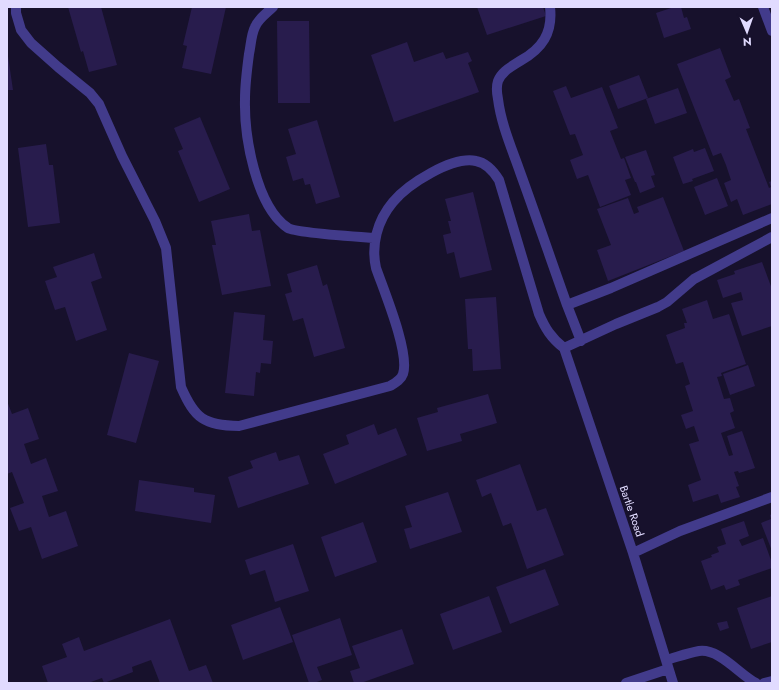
<svg xmlns="http://www.w3.org/2000/svg" width="779" height="690" font-family="Jost,sans-serif">
<style>
.building{fill:#281c4d}
.lines{fill:none;stroke-linecap:round;stroke-linejoin:round}
.street{stroke:#423b8b;stroke-width:10}
.labels{text-anchor:middle;dominant-baseline:central;stroke-width:3;stroke-linejoin:round;paint-order:stroke}
.street-label{font-size:11px;fill:#e1dbff;stroke:#17112c}
</style>
<rect width="100%" height="100%" fill="#17112c"/>
<path class="building" d="M 68,7 L 101,7 L 117,65 L 89,72 L 83,51 L 81,52 Z
M 192,7 L 226,7 L 211,74 L 182,68 L 187,46 L 183,45 Z
M 477,7 L 543,7 L 546,16 L 487,35 Z
M 674,7 L 681,7 L 684,18 L 687,17 L 691,29 L 664,38 L 656,13 Z
M 277,21 L 309,21 L 310,103 L 278,103 Z
M 407,42 L 414,62 L 443,52 L 446,59 L 468,52 L 472,61 L 468,63 L 479,92 L 394,122 L 371,55 Z
M 720,48 L 731,77 L 725,80 L 734,101 L 739,99 L 750,128 L 746,129 L 769,188 L 771,187 L 769,182 L 772,181 L 772,204 L 743,215 L 737,199 L 731,202 L 724,183 L 731,180 L 726,165 L 721,153 L 713,156 L 677,64 Z
M 8,56 L 13,90 L 7,90 L 7,57 Z
M 639,75 L 648,98 L 618,109 L 609,86 Z
M 566,86 L 571,98 L 602,87 L 618,128 L 610,131 L 621,159 L 624,158 L 631,178 L 625,180 L 631,195 L 600,207 L 588,175 L 577,179 L 570,160 L 583,155 L 575,134 L 570,135 L 553,91 Z
M 678,88 L 687,113 L 655,124 L 646,99 Z
M 200,117 L 230,189 L 199,202 L 178,151 L 183,149 L 174,128 Z
M 317,120 L 340,197 L 316,204 L 310,184 L 305,185 L 303,178 L 293,181 L 286,157 L 296,154 L 288,129 Z
M 46,144 L 49,165 L 53,165 L 60,223 L 28,227 L 18,148 Z
M 705,148 L 714,171 L 692,179 L 693,181 L 683,184 L 673,157 L 693,149 L 694,152 Z
M 646,150 L 655,175 L 651,176 L 655,187 L 640,193 L 636,182 L 635,182 L 625,157 Z
M 717,178 L 728,206 L 705,215 L 694,187 Z
M 473,192 L 492,270 L 460,278 L 454,252 L 447,254 L 443,235 L 451,233 L 448,221 L 451,221 L 445,199 Z
M 663,197 L 684,251 L 608,281 L 597,250 L 611,245 L 597,209 L 628,198 L 634,214 L 639,212 L 637,207 Z
M 249,214 L 252,231 L 260,230 L 271,286 L 222,295 L 212,245 L 216,245 L 211,221 Z
M 94,253 L 102,278 L 91,282 L 107,330 L 76,341 L 65,307 L 55,310 L 45,281 L 57,277 L 53,267 Z
M 762,262 L 772,289 L 772,326 L 742,336 L 731,303 L 743,300 L 741,292 L 723,298 L 717,280 L 735,274 L 734,271 Z
M 317,265 L 323,286 L 327,284 L 345,348 L 314,357 L 303,318 L 293,321 L 285,294 L 292,292 L 287,274 Z
M 496,297 L 501,369 L 473,371 L 472,349 L 468,349 L 465,299 Z
M 707,300 L 713,319 L 729,314 L 746,364 L 721,373 L 722,376 L 717,377 L 724,399 L 730,398 L 734,411 L 730,413 L 735,428 L 721,433 L 729,456 L 733,455 L 727,436 L 742,431 L 755,468 L 739,473 L 738,471 L 734,472 L 739,486 L 736,487 L 740,497 L 721,503 L 718,494 L 693,502 L 688,485 L 701,480 L 689,444 L 699,441 L 694,426 L 686,429 L 681,415 L 693,411 L 685,386 L 690,384 L 683,362 L 676,364 L 666,335 L 685,328 L 684,323 L 687,323 L 682,309 Z
M 234,312 L 265,315 L 263,340 L 273,341 L 271,364 L 261,363 L 260,373 L 256,372 L 254,396 L 225,393 Z
M 129,353 L 159,361 L 136,443 L 107,435 Z
M 748,365 L 755,386 L 730,395 L 723,374 Z
M 488,394 L 497,423 L 460,434 L 462,441 L 427,451 L 417,418 L 438,412 L 437,408 Z
M 7,401 L 12,414 L 28,408 L 39,439 L 24,444 L 31,464 L 46,458 L 58,491 L 42,496 L 49,517 L 66,511 L 78,546 L 42,559 L 31,527 L 19,531 L 10,508 L 24,503 L 12,472 L 7,474 Z
M 374,424 L 378,435 L 396,428 L 407,455 L 335,484 L 323,454 L 349,444 L 346,435 Z
M 276,452 L 279,461 L 299,455 L 309,484 L 238,508 L 228,477 L 253,468 L 250,461 Z
M 520,464 L 537,511 L 546,508 L 564,555 L 527,569 L 511,523 L 503,526 L 491,493 L 482,497 L 476,480 Z
M 139,480 L 194,488 L 194,492 L 215,495 L 211,523 L 135,511 Z
M 448,492 L 462,532 L 410,549 L 404,529 L 412,527 L 405,506 Z
M 772,514 L 772,551 L 761,523 L 771,519 L 770,515 Z
M 744,521 L 749,536 L 739,540 L 742,546 L 763,538 L 772,563 L 772,568 L 738,580 L 740,585 L 726,590 L 724,585 L 711,590 L 701,561 L 712,557 L 711,555 L 719,552 L 717,547 L 726,544 L 721,529 Z
M 363,522 L 377,562 L 335,577 L 321,537 Z
M 293,544 L 309,591 L 275,602 L 265,570 L 250,575 L 245,560 Z
M 545,569 L 559,605 L 510,624 L 496,587 Z
M 489,596 L 502,632 L 453,650 L 440,614 Z
M 772,596 L 772,642 L 751,649 L 737,608 Z
M 280,607 L 293,642 L 243,660 L 231,625 Z
M 340,618 L 352,655 L 317,667 L 322,680 L 314,683 L 309,683 L 292,635 Z
M 170,619 L 189,671 L 206,665 L 213,683 L 160,683 L 151,660 L 132,667 L 133,672 L 104,683 L 102,678 L 88,683 L 48,683 L 42,666 L 67,657 L 62,644 L 79,637 L 84,651 Z
M 727,621 L 729,628 L 720,631 L 717,623 Z
M 402,629 L 414,664 L 361,683 L 354,683 L 350,671 L 360,668 L 352,646 Z"/>
<g class="lines">
<path class="street" d="M 16,7 L 16,13 L 21,30 L 31,43 L 58,67 L 90,93 L 99,104 L 122,156 L 155,221 L 166,248 L 181,387 C 195,419 204,425 239,426 L 390,386 C 395,383 401,380 403,374 C 410,353 384,291 376,268 C 371,245 377,221 393,202 C 408,184 452,156 476,161 C 487,163 494,172 499,180 L 539,314 C 545,328 551,338 564,348
M 273,7 C 267,13 258,19 255,27 C 251,35 251,45 249,54 C 247,69 245,84 245,99 C 244,136 256,207 288,228 C 296,233 361,237 375,238
M 550,7 C 553,33 542,49 520,61 C 511,67 502,71 498,81 C 496,87 497,94 498,99 C 501,124 512,149 520,172 C 536,216 551,260 567,305
M 763,7 L 772,31
M 581,341 L 567,305 L 611,288 L 772,218
M 564,348 L 633,553 L 673,683
M 564,348 L 616,324 L 658,307 L 667,302 L 694,279 L 772,237
M 633,553 L 680,531 L 772,497
M 666,660 C 677,657 688,653 699,651 C 719,648 740,675 756,683
M 626,683 L 668,669
M 764,683 L 772,681"/>
</g>
<g class="labels">
<g class="street-label">
<text transform="translate(632 511) rotate(71)">Bartle Road</text>
</g>
</g>
<rect width="779" height="690" fill="none" stroke="#e1dbff" stroke-width="16"/>
<g transform="translate(747 32) rotate(178)" stroke="#17112c" stroke-width="3" paint-order="stroke">
<path d="M0-3L7 15L0 10L-7 15Z" fill="#e1dbff"/>
<text y="-6" font-size="11" font-weight="bold" text-anchor="middle" fill="#e1dbff">N</text>
</g>
</svg>
